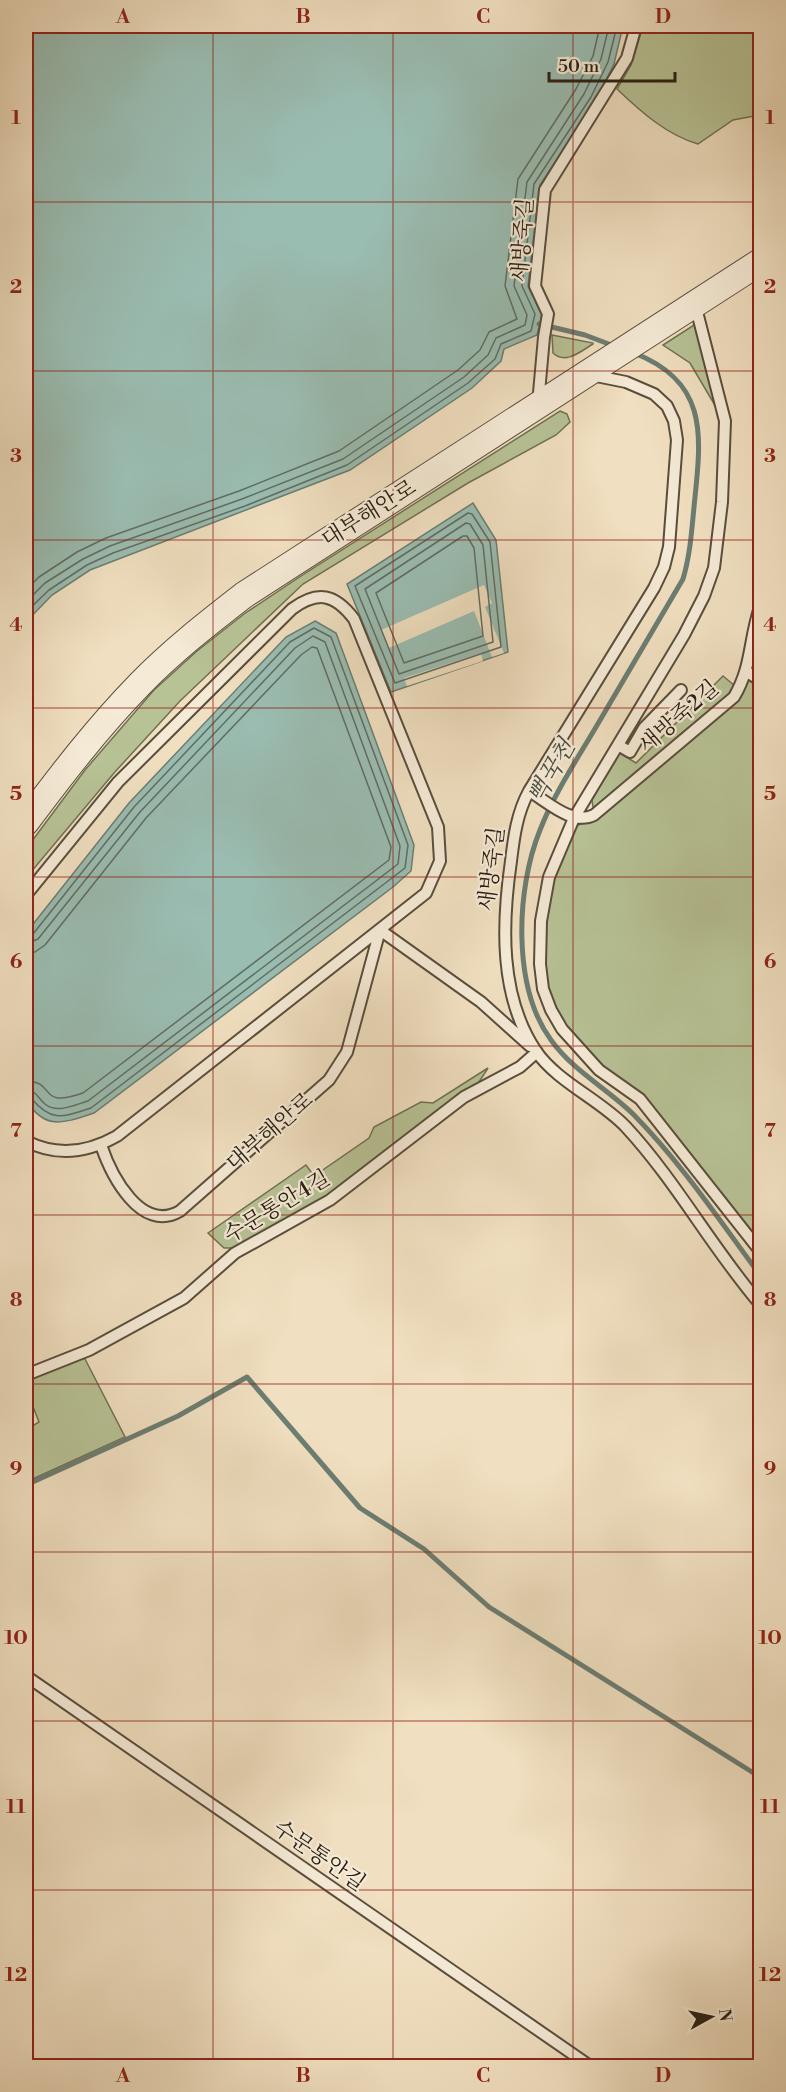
<svg xmlns="http://www.w3.org/2000/svg" width="786" height="2092" font-family="'Libre Bodoni','Noto Serif KR',serif">
<style>
.green{fill:#b7c295;stroke:#6f7053;stroke-width:1.5}
.water{fill:#9abdb2;stroke:#6c7d72;stroke-width:1.5}
.pier{fill:#f0dfc0}
.lines{fill:none;stroke-linecap:round;stroke-linejoin:round}
.shore{stroke:#606d62;stroke-width:1.5}
.stream{stroke:#6c7d72;stroke-width:5}
.service-casing{stroke:#594e3d;stroke-width:14}
.tertiary-casing{stroke:#594e3d;stroke-width:28}
.service{stroke:#f5ead6;stroke-width:10}
.tertiary{stroke:#f5ead6;stroke-width:26}
.grid{fill:none;stroke:#8f2418;stroke-width:1.5;stroke-opacity:0.55}
.labels{text-anchor:middle;dominant-baseline:central;stroke-width:4.5;stroke-linejoin:round;paint-order:stroke}
.street-label{font-size:22px;fill:#271d11;stroke:#f5ead6}
.water-label{font-size:24px;font-style:italic;fill:#4a4d41;stroke:#f5ead6}
.neatline{fill:none;stroke:#8f2418;stroke-width:2}
.grid-label{font-size:20px;text-anchor:middle;font-weight:bold;fill:#8f2418}
</style>
<rect width="100%" height="100%" fill="#f0dfc0"/>
<filter id="stains"><feTurbulence type="fractalNoise" baseFrequency=".00333" numOctaves="4"/><feColorMatrix values="0 0 0 0 .2 0 0 0 0 .09 0 0 0 0 .02 0 0 0 .5 -.17"/></filter>
<radialGradient id="worn" r=".72"><stop offset=".6" stop-color="#630" stop-opacity="0"/><stop offset="1" stop-color="#630" stop-opacity=".3"/></radialGradient>
<path class="green" d="M 643,26 L 760,26 L 760,115 L 733,120 L 698,144 C 667,135 641,112 617,89 L 631,65 Z
M 694,325 L 696,325 L 716,407 L 690,363 L 663,345 Z
M 552,335 L 593,343 L 593,344 C 581,351 566,365 553,353 Z
M 560,411 L 567,414 L 570,422 L 556,435 L 468,483 L 303,584 L 180,701 L 114,773 L 26,878 L 26,849 L 85,770 L 154,690 L 197,651 L 244,614 L 301,576 Z
M 723,676 L 735,686 L 723,702 L 596,808 L 593,807 L 592,800 L 618,752 L 636,763 Z
M 751,679 L 760,683 L 760,1246 L 641,1094 L 601,1066 L 565,1029 L 553,1009 L 542,963 L 544,922 L 553,878 L 575,826 L 587,822 Z
M 488,1068 L 479,1082 L 327,1196 L 234,1248 L 224,1248 L 208,1233 L 306,1165 L 314,1176 L 369,1138 L 374,1127 L 421,1102 L 433,1103 Z
M 84,1357 L 125,1437 L 26,1482 L 26,1430 L 39,1422 L 26,1389 L 26,1379 Z"/>
<path class="water" d="M 26,26 L 623,26 L 614,64 L 596,100 L 540,185 L 528,286 L 542,314 L 537,335 L 504,349 L 501,361 L 472,388 L 350,470 L 90,570 L 52,595 L 26,622 Z
M 473,503 L 496,540 L 508,652 L 391,692 L 347,584 Z
M 315,621 L 336,633 L 414,845 L 411,871 L 393,887 L 94,1113 C 64,1123 45,1131 26,1100 L 26,933 L 129,803 L 286,637 Z"/>
<path class="pier" d="M 484,585 L 492,603 L 485,607 L 504,653 L 492,657 L 474,611 L 389,648 L 381,630 Z
M 481,653 L 483,661 L 407,686 L 404,678 Z"/>
<g class="lines">
<path class="shore" d="M 468,513 L 472,514 L 490,542 L 501,647 L 395,683 L 355,586 Z
M 466,523 L 470,524 L 483,545 L 493,642 L 399,674 L 365,589 Z
M 463,536 L 467,536 L 474,548 L 483,636 L 404,663 L 376,593 Z
M 26,590 L 39,577 L 77,552 L 106,538 L 239,491 L 339,451 L 458,370 L 480,350 L 489,332 L 517,319 L 505,286 L 518,179 L 576,89 L 593,56 L 600,26
M 26,602 L 45,583 L 83,559 L 110,546 L 242,499 L 343,459 L 464,377 L 488,355 L 496,338 L 525,325 L 527,315 L 514,286 L 527,182 L 584,94 L 601,59 L 609,26
M 26,612 L 49,590 L 87,565 L 113,553 L 245,506 L 347,465 L 468,383 L 495,359 L 501,344 L 531,331 L 535,314 L 522,286 L 534,184 L 591,97 L 608,62 L 617,26
M 26,936 L 33,934 L 134,807 L 290,642 L 314,628 L 331,637 L 408,845 L 405,868 L 91,1108 C 63,1117 52,1123 31,1098 L 26,1097
M 26,944 L 38,939 L 140,812 L 295,648 L 313,636 L 325,642 L 400,846 L 398,864 L 88,1101 C 74,1105 57,1114 45,1104 C 37,1097 37,1091 26,1090
M 26,953 L 35,952 L 45,945 L 146,818 L 301,655 L 312,647 L 317,648 L 391,847 L 389,860 L 83,1093 C 36,1109 58,1082 26,1081"/>
<path class="stream" d="M 539,324 L 585,335 L 614,346
M 634,353 C 706,381 702,431 695,497 C 692,525 691,552 683,579 C 654,629 625,678 596,727 C 576,761 554,794 540,830 C 516,889 512,987 551,1040 C 573,1071 608,1089 634,1115 C 682,1164 720,1221 760,1275
M 26,1485 L 178,1416 L 247,1377 L 360,1508 L 424,1549 L 489,1607 L 760,1777"/>
<g class="service-casing">
<path id="service" d="M 695,304 L 725,421 L 722,502 L 714,568 L 704,596 L 684,635 L 574,818 L 549,877 L 541,921 L 540,964 L 543,989 L 551,1010 L 562,1029 L 599,1070 L 640,1099 L 760,1251
M 591,375 L 626,382 L 654,394 L 667,406 L 674,421 L 677,440 L 669,547 L 664,567 L 654,588 L 529,791 C 517,813 514,836 511,861 C 502,923 499,996 536,1051 C 556,1081 602,1101 626,1127 C 676,1181 712,1248 760,1304
M 538,404 L 544,337 L 548,314 L 535,286 L 545,190 L 627,58 L 636,26
M 747,672 L 760,680
M 618,745 L 630,752 L 644,728 L 681,690
M 529,791 C 548,802 572,826 594,815 L 734,697 C 752,667 749,639 760,607
M 26,895 L 118,782 L 292,609 C 318,590 335,594 354,619 L 438,827 L 440,861 L 426,893 L 117,1136 C 87,1153 57,1157 26,1141
M 101,1145 C 111,1175 141,1234 180,1211 L 329,1080 L 347,1052 L 380,930 L 481,1002 L 530,1046
M 26,1375 L 89,1350 L 184,1298 L 235,1253 L 330,1200 L 464,1097 L 520,1067 L 537,1052
M 26,1676 L 590,2066"/>
</g>
<g class="tertiary-casing">
<path id="tertiary" d="M 26,822 C 62,774 98,727 140,684 C 172,651 208,623 244,595 L 760,262"/>
</g>
<use href="#service" class="service"/>
<use href="#tertiary" class="tertiary"/>
</g>
<path class="grid" d="M 213,26 L 213,2066M 393,26 L 393,2066M 573,26 L 573,2066M 26,202 L 760,202M 26,371 L 760,371M 26,540 L 760,540M 26,708 L 760,708M 26,877 L 760,877M 26,1046 L 760,1046M 26,1215 L 760,1215M 26,1384 L 760,1384M 26,1552 L 760,1552M 26,1721 L 760,1721M 26,1890 L 760,1890"/>
<g class="labels">
<g class="street-label">
<text transform="translate(523 240) rotate(-86)">새방죽길</text>
<text transform="translate(369 514) rotate(-32)">대부해안로</text>
<text transform="translate(679 717) rotate(-41)">새방죽2길</text>
<text transform="translate(492 869) rotate(-83)">새방죽길</text>
<text transform="translate(270 1132) rotate(-41)">대부해안로</text>
<text transform="translate(277 1207) rotate(-31)">수문통안4길</text>
<text transform="translate(319 1856) rotate(35)">수문통안길</text>
</g>
<g class="water-label">
<text transform="translate(552 772) rotate(-60)">뻑꾹천</text>
</g>
</g>
<rect width="786" height="2092" fill="none" stroke="#f0dfc0" stroke-width="66"/>
<g transform="translate(711 2017) rotate(82)" stroke="#f5ead6" stroke-width="4.5" paint-order="stroke">
<path d="M0-4.5L10 22L0 15L-10 22Z" fill="#271d11"/>
<text y="-9" font-size="16" font-weight="bold" text-anchor="middle" fill="#271d11">N</text>
</g>
<path d="M549 72v9h126v-9" fill="none" stroke="#271d11" stroke-width="3"/>
<text x="558" y="72" font-size="18" fill="#271d11" stroke="#f5ead6" stroke-width="4.5" paint-order="stroke">50 m</text>
<rect x="33" y="33" width="720" height="2026" class="neatline"/>
<g class="grid-label">
<text x="123" y="23">A</text>
<text x="303" y="23">B</text>
<text x="483" y="23">C</text>
<text x="663" y="23">D</text>
<text x="16" y="124">1</text>
<text x="770" y="124">1</text>
<text x="16" y="293">2</text>
<text x="770" y="293">2</text>
<text x="16" y="462">3</text>
<text x="770" y="462">3</text>
<text x="16" y="631">4</text>
<text x="770" y="631">4</text>
<text x="16" y="800">5</text>
<text x="770" y="800">5</text>
<text x="16" y="968">6</text>
<text x="770" y="968">6</text>
<text x="16" y="1137">7</text>
<text x="770" y="1137">7</text>
<text x="16" y="1306">8</text>
<text x="770" y="1306">8</text>
<text x="16" y="1475">9</text>
<text x="770" y="1475">9</text>
<text x="16" y="1644">10</text>
<text x="770" y="1644">10</text>
<text x="16" y="1813">11</text>
<text x="770" y="1813">11</text>
<text x="16" y="1981">12</text>
<text x="770" y="1981">12</text>
<text x="123" y="2082">A</text>
<text x="303" y="2082">B</text>
<text x="483" y="2082">C</text>
<text x="663" y="2082">D</text>
</g>
<rect width="100%" height="100%" filter="url(#stains)"/>
<rect width="100%" height="100%" fill="url(#worn)"/>
</svg>
